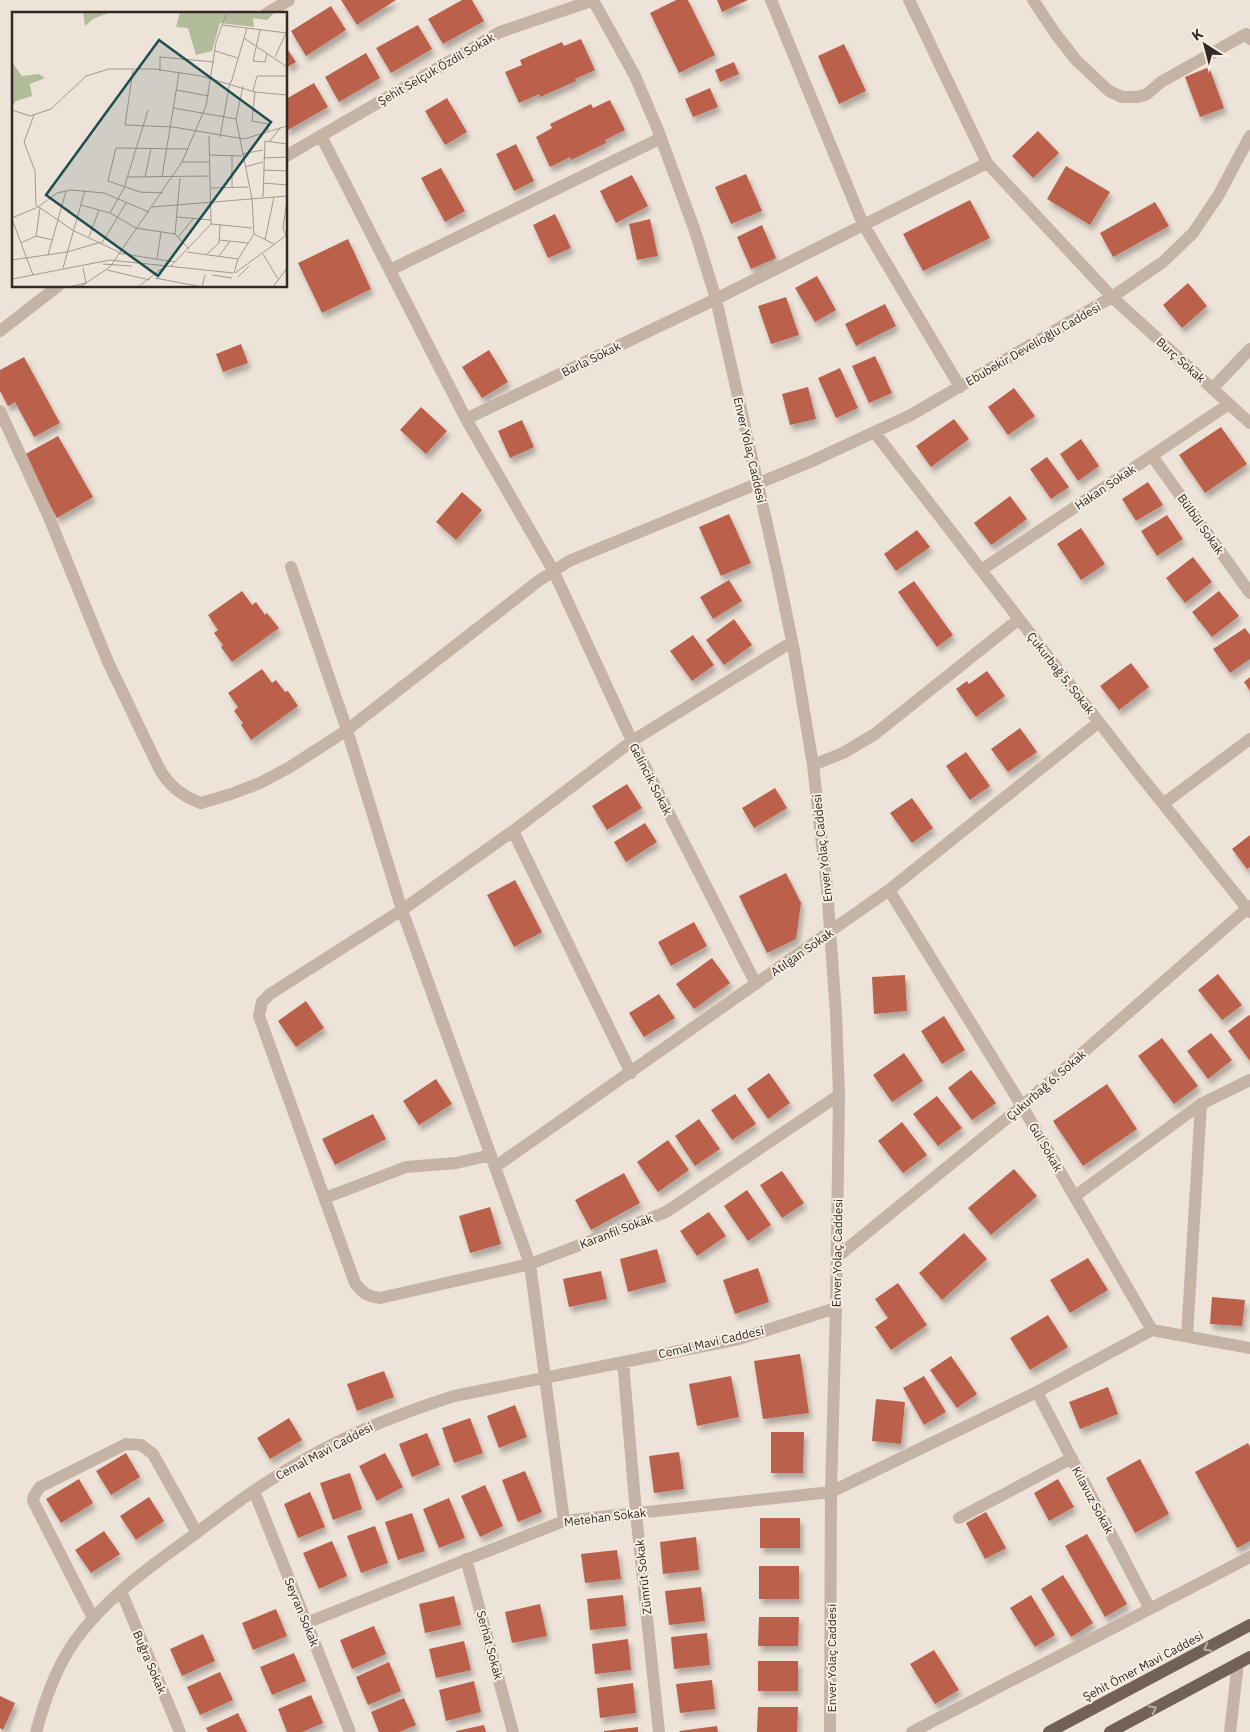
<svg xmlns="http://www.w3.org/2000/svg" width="1250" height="1732" font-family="'IBM Plex Sans',sans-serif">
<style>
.building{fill:#bb614b;filter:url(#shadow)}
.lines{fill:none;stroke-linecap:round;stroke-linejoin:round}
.minor{stroke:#c5b3a6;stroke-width:12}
.major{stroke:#736058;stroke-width:12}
.oneway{stroke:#bcaea5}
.labels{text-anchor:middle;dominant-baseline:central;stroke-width:4;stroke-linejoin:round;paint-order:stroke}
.street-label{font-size:12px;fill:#322926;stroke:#f7eee4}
.inset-road{fill:none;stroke:#a39991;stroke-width:1}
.view{fill:#204e4f;fill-opacity:0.15;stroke:#204e4f;stroke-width:2.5}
.inset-edge{fill:none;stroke:#322926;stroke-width:2.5}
</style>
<defs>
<filter id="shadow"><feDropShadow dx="3" dy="5.5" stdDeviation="2.5" flood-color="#0004"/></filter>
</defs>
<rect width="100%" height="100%" fill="#eee3d9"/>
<path class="building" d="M 341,0 L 396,0 L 357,25 Z
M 462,0 L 472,0 L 484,21 L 443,44 L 428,19 Z
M 676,0 L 688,0 L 715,55 L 679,73 L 650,13 Z
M 717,0 L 748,0 L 722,12 Z
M 331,6 L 346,30 L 306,56 L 291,31 Z
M 418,25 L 432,49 L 391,73 L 376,48 Z
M 581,39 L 595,70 L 575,79 L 576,81 L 540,97 L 539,94 L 519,103 L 505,72 L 522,65 L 520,60 L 562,42 L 564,46 Z
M 844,44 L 866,91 L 839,104 L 818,56 Z
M 286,47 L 296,62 L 286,68 Z
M 366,53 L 380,78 L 339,102 L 325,77 Z
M 734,62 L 739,74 L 720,82 L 715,70 Z
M 1209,67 L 1224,108 L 1200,117 L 1185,77 Z
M 314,83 L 328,107 L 286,131 L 286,99 Z
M 710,88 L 718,107 L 693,117 L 685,99 Z
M 447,98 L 467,132 L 445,145 L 425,111 Z
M 610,100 L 625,130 L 605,140 L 606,143 L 571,160 L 570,157 L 550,167 L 536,137 L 552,128 L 550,124 L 591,104 L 593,108 Z
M 1038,131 L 1059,153 L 1033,178 L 1012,156 Z
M 516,144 L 534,181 L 514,191 L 496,154 Z
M 1066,166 L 1110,192 L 1090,225 L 1047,199 Z
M 441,168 L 465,211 L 445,222 L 421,178 Z
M 746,174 L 762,211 L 731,224 L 715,187 Z
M 632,175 L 648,206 L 616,223 L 600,191 Z
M 970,200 L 990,238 L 923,271 L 903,234 Z
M 1155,202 L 1169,226 L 1113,257 L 1100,233 Z
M 555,214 L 571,248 L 548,258 L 533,225 Z
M 650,219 L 658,256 L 637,260 L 629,224 Z
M 762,225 L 776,258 L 751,269 L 737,237 Z
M 348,239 L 371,289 L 322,313 L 298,263 Z
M 817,276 L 836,310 L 815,322 L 795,288 Z
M 1188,283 L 1207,306 L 1182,328 L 1163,305 Z
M 786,297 L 799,335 L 771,344 L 758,306 Z
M 885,304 L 896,326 L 856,346 L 845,324 Z
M 241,344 L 248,363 L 223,372 L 216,354 Z
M 489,350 L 508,382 L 482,398 L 462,367 Z
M 875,356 L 892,393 L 869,403 L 852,366 Z
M 24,357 L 60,423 L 34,437 L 15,402 L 8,406 L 0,391 L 0,370 Z
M 840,368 L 858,408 L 836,418 L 818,378 Z
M 808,387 L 816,419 L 790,425 L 782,394 Z
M 1014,388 L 1035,416 L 1008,435 L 988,407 Z
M 421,407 L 447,431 L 426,454 L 400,430 Z
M 954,419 L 969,439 L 931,467 L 916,446 Z
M 522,420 L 534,447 L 510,458 L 498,431 Z
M 1221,427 L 1247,464 L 1205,493 L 1179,455 Z
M 58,436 L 93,497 L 57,518 L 22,456 Z
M 1081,439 L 1099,466 L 1078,481 L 1060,454 Z
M 1047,457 L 1069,487 L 1051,499 L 1030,469 Z
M 1148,482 L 1163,505 L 1136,521 L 1122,499 Z
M 462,492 L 482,510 L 456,540 L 436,522 Z
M 1010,496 L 1027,519 L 991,545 L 974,523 Z
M 729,514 L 751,563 L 721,576 L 699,527 Z
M 1167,515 L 1183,539 L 1157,556 L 1141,531 Z
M 1081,528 L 1105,564 L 1081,580 L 1057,544 Z
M 917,530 L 930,547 L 896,571 L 884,554 Z
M 1193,557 L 1212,582 L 1185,603 L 1166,578 Z
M 729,580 L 742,601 L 713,619 L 700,597 Z
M 914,581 L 953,635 L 937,647 L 898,592 Z
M 242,591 L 252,605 L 256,602 L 265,615 L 267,613 L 279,628 L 232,662 L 221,647 L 223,645 L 214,633 L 218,630 L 208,615 Z
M 1219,591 L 1239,616 L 1212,637 L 1192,612 Z
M 734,619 L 752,645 L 724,665 L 706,640 Z
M 1245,628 L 1250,635 L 1250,659 L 1230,673 L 1213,649 Z
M 693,635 L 714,665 L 692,681 L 670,651 Z
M 1131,663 L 1149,687 L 1119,710 L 1100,686 Z
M 262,669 L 272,683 L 276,680 L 285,692 L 288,691 L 298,706 L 251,740 L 241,725 L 243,723 L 234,711 L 238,707 L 228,693 Z
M 987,671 L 1005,696 L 976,717 L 956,689 L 967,681 L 969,684 Z
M 1250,677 L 1250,691 L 1244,682 Z
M 1020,728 L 1037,752 L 1008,772 L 991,749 Z
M 966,752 L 990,786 L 970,800 L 946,766 Z
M 627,784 L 642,808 L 607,830 L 592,806 Z
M 775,788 L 787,808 L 754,828 L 742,808 Z
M 912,798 L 933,828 L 912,843 L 890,813 Z
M 645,823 L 657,842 L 626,862 L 614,842 Z
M 1250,835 L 1250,867 L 1247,869 L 1232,849 Z
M 786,873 L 801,903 L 796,939 L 767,953 L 739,896 Z
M 515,880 L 542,932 L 514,947 L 487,895 Z
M 694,922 L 707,946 L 671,966 L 658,942 Z
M 712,958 L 730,983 L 694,1009 L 676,984 Z
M 1218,974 L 1242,1005 L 1222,1020 L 1198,990 Z
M 905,975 L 907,1011 L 874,1014 L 872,977 Z
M 659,994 L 675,1018 L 644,1037 L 629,1013 Z
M 306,1001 L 324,1028 L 296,1047 L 278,1021 Z
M 1249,1015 L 1250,1016 L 1250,1061 L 1228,1031 Z
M 944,1016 L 965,1050 L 942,1064 L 921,1031 Z
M 1211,1033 L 1232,1060 L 1208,1079 L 1187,1051 Z
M 1162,1038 L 1198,1086 L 1174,1104 L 1138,1056 Z
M 904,1053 L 923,1081 L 892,1102 L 873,1075 Z
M 971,1070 L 996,1103 L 972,1120 L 948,1088 Z
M 769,1073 L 790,1103 L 768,1119 L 747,1089 Z
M 436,1079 L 452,1104 L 419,1125 L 403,1101 Z
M 1107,1084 L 1137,1129 L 1083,1166 L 1053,1121 Z
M 735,1094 L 756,1124 L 732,1140 L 711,1110 Z
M 937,1096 L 962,1128 L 938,1146 L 913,1114 Z
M 373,1114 L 386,1139 L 335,1165 L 322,1139 Z
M 699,1119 L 720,1149 L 695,1166 L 675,1136 Z
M 902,1122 L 927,1155 L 903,1173 L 878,1141 Z
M 668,1140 L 689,1170 L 658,1192 L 637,1162 Z
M 1014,1169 L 1037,1196 L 991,1235 L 968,1208 Z
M 782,1171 L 804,1203 L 782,1218 L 760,1185 Z
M 624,1173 L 640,1203 L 591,1230 L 575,1200 Z
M 747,1190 L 771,1225 L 748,1241 L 724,1206 Z
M 490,1207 L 501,1244 L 470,1253 L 459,1216 Z
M 709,1212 L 726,1236 L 697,1256 L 680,1231 Z
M 964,1233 L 987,1259 L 942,1300 L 919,1273 Z
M 657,1249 L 666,1282 L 628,1292 L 620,1259 Z
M 1088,1258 L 1108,1290 L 1070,1313 L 1050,1280 Z
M 758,1268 L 769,1302 L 735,1314 L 723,1280 Z
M 601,1271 L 607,1299 L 569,1307 L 563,1279 Z
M 898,1283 L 927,1325 L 891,1350 L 875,1327 L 888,1318 L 875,1299 Z
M 1212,1297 L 1245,1300 L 1242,1326 L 1210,1324 Z
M 1048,1315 L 1068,1347 L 1030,1370 L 1010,1338 Z
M 800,1354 L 809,1413 L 763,1419 L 754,1361 Z
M 951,1356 L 977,1394 L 957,1408 L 930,1370 Z
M 384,1371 L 394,1397 L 357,1411 L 347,1384 Z
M 731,1376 L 739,1417 L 697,1426 L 689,1384 Z
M 924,1376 L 946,1412 L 924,1425 L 903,1388 Z
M 1108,1387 L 1118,1414 L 1080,1429 L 1069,1402 Z
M 876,1399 L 905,1402 L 901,1444 L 872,1441 Z
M 515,1405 L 527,1437 L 499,1448 L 487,1416 Z
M 289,1418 L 302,1440 L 270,1459 L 257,1438 Z
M 470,1418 L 483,1453 L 454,1463 L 442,1428 Z
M 771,1432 L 804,1432 L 803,1473 L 771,1473 Z
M 427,1433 L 440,1465 L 412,1477 L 399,1444 Z
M 1248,1443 L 1250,1447 L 1250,1541 L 1237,1548 L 1195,1472 Z
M 679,1452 L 684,1489 L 654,1493 L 649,1456 Z
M 126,1453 L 140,1477 L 111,1495 L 96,1471 Z
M 385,1453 L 403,1487 L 377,1501 L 359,1466 Z
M 1140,1459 L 1169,1514 L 1135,1533 L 1106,1478 Z
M 525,1471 L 542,1512 L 518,1522 L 502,1480 Z
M 350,1473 L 362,1509 L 333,1520 L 320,1483 Z
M 79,1479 L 93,1503 L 61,1523 L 46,1499 Z
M 1058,1479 L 1074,1507 L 1049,1521 L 1034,1493 Z
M 485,1485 L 503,1526 L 480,1537 L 461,1496 Z
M 310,1492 L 325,1527 L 298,1538 L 284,1504 Z
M 149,1497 L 164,1521 L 136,1540 L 120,1516 Z
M 449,1498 L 465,1538 L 439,1548 L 423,1509 Z
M 986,1512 L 1006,1548 L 985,1559 L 966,1523 Z
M 412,1513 L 425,1551 L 398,1560 L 385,1522 Z
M 760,1518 L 800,1518 L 800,1548 L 760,1548 Z
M 375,1526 L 388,1563 L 361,1573 L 347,1536 Z
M 104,1531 L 120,1554 L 91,1573 L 75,1550 Z
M 1087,1534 L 1127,1604 L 1105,1617 L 1065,1546 Z
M 696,1537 L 699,1570 L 663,1574 L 660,1542 Z
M 332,1541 L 347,1576 L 319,1589 L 303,1553 Z
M 617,1550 L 621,1579 L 585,1583 L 581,1554 Z
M 759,1566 L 799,1566 L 799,1599 L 759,1599 Z
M 1063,1575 L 1093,1623 L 1071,1637 L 1041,1589 Z
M 701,1587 L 705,1621 L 669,1625 L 665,1591 Z
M 623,1595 L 626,1626 L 590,1630 L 587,1599 Z
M 1031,1595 L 1055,1635 L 1035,1647 L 1010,1608 Z
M 454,1596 L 461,1625 L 425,1633 L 419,1604 Z
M 540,1604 L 547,1636 L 512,1643 L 505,1612 Z
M 276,1609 L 287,1636 L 253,1650 L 242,1623 Z
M 759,1617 L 799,1617 L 798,1646 L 758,1646 Z
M 374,1626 L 386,1654 L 352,1669 L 340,1640 Z
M 707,1633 L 710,1665 L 674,1669 L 671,1637 Z
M 203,1634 L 215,1661 L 182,1676 L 170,1649 Z
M 628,1639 L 631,1670 L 595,1674 L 592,1644 Z
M 464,1641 L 471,1670 L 436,1678 L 429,1649 Z
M 934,1650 L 959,1690 L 935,1704 L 910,1664 Z
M 294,1653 L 306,1681 L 272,1695 L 260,1667 Z
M 758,1661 L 798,1661 L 798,1691 L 758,1691 Z
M 389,1662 L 401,1691 L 368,1705 L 356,1677 Z
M 220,1672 L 233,1700 L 200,1715 L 187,1687 Z
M 712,1680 L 715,1709 L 680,1713 L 676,1684 Z
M 474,1681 L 481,1712 L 446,1721 L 439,1690 Z
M 633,1683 L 636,1713 L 600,1718 L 597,1688 Z
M 311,1695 L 323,1723 L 302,1732 L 287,1732 L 278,1709 Z
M 0,1696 L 15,1703 L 3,1730 L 0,1728 Z
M 404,1698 L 416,1725 L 399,1732 L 379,1732 L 371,1712 Z
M 758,1707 L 798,1707 L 797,1732 L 757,1732 Z
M 238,1713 L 247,1732 L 208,1732 L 206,1728 Z
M 484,1725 L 486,1732 L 456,1732 L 456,1731 Z
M 717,1726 L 718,1732 L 680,1732 L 679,1731 Z
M 638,1727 L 638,1732 L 604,1732 L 604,1731 Z"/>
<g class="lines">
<path class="minor" d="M 593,0 L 635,76 L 658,130 L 695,231 L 716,299 L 778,573 L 794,651 L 813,765 L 827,888 L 836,1014 L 839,1095 L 836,1308 L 831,1492 L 830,1732
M 771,0 L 863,224 L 960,387
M 909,0 L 987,163
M 1033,0 L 1055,33 L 1076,60 L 1109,91 L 1122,97 L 1138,97 L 1147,94 L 1161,82 L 1246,34 L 1250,39
M 266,14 L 289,0
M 321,136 L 466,419 L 553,570 L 632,741 L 756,984
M 286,156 L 500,32 L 594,0
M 390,270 L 661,138
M 0,331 L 58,286
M 1212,389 L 1250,349
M 0,411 L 48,515 L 108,662 L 159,768 C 169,786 182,796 201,803 L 231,794 L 260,783 L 290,767 L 347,730 L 537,582 L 569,561 L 810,462 L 911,415 L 1112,297 L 1163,262 L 1193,233 L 1218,196 L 1250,136
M 466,419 L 716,299 L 987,163 L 1112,297 L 1250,423
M 875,433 L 1136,770 L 1250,912
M 1152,456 L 1250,593
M 291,567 L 347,730 L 402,910 L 530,1264 L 564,1521
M 981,570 L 1229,404
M 792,642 L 632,741 L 513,831 L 402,910 L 270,994 L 262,1002 L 259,1016 L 355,1283 C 362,1293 369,1297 380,1298 L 530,1264 L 666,1212 L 839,1095
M 813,765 L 843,753 L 875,734 L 1019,619
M 1163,804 L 1250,739
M 513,831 L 631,1073
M 889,890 L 1022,1106 L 1152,1330
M 495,1167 L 889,890 L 1099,722
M 1075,1196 L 1201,1104 L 1250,1080
M 325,1198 L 406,1167 L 456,1163 L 491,1155
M 837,1257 L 1022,1106 L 1250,906
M 1187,1336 L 1201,1104
M 623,1362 L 636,1513 L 659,1732
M 1037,1392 L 1150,1609
M 254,1491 L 350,1732
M 959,1518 L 1072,1458
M 466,1559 L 513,1732
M 121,1591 L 180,1732
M 93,1618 L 33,1501 L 34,1496 L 40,1487 L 126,1444 L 141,1445 L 153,1454 L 197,1533
M 306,1623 L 564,1521 L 831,1492 L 1037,1392 L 1152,1330 L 1250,1348
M 36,1732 C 45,1700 55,1670 74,1642 C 106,1597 151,1566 195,1534 C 224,1512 253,1490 285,1471 C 338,1438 394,1415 454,1396 L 739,1339 L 836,1308
M 912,1732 L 1250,1557
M 1230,1732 L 1238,1663"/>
<path class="major" d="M 1049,1732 L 1250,1625
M 1110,1732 L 1250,1657"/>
</g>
<defs><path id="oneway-chevron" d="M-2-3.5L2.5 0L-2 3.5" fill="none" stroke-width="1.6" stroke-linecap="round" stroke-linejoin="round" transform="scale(1.25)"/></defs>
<g class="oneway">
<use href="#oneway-chevron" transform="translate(1207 1648) rotate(152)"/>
<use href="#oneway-chevron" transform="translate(1153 1709) rotate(-28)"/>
</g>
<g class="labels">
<g class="street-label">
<text transform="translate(436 69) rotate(-30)">Şehit Selçuk Özdil Sokak</text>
<text transform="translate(1033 344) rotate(-30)">Ebubekir Develioğlu Caddesi</text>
<text transform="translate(591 359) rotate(-26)">Barla Sokak</text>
<text transform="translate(1181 360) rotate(42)">Burç Sokak</text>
<text transform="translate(750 450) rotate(77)">Enver Yolaç Caddesi</text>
<text transform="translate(1105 487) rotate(-34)">Hakan Sokak</text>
<text transform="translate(1201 524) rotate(55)">Bülbül Sokak</text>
<text transform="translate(1061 673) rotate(52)">Çukurbağ 5. Sokak</text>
<text transform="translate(651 779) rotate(63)">Gelincik Sokak</text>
<text transform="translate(822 848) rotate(-96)">Enver Yolaç Caddesi</text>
<text transform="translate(802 952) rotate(-35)">Atılgan Sokak</text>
<text transform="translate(1046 1085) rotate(-41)">Çukurbağ 6. Sokak</text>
<text transform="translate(1046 1147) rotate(60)">Gül Sokak</text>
<text transform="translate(616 1231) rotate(-21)">Karanfil Sokak</text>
<text transform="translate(837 1253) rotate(-89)">Enver Yolaç Caddesi</text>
<text transform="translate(711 1342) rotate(-13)">Cemal Mavi Caddesi</text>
<text transform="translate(324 1451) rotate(-28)">Cemal Mavi Caddesi</text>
<text transform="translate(1093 1500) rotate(62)">Kılavuz Sokak</text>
<text transform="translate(605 1517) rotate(-7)">Metehan Sokak</text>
<text transform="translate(643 1577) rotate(-96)">Zümrüt Sokak</text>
<text transform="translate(302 1612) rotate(68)">Seyran Sokak</text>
<text transform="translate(490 1645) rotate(75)">Serhat Sokak</text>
<text transform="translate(831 1658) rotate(-90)">Enver Yolaç Caddesi</text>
<text transform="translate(150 1662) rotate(67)">Buğra Sokak</text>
<text transform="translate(1143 1666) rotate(-28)">Şehit Ömer Mavi Caddesi</text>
</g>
</g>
<g transform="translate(12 12)">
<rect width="275" height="275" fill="#eee3d9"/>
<path d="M 71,0 L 99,0 L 81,7 L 73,14 ZM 168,0 L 263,0 L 255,8 L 241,6 L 242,15 L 208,11 L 200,39 L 184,43 L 176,16 L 164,15 ZM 0,50 L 10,64 L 27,62 L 33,66 L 18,72 L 20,84 L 4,89 L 0,94 Z" fill="#b2bc9a"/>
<path class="inset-road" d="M 210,13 L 275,21M 248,18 L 241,49 L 253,50 L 255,41M 232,26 L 275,55M 203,39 L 226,46M 263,45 L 274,21M 121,58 L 113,113 L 161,115 L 232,127 L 275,114M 148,59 L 148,45 L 202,50M 219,71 L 235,16M 164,78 L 197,84M 241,79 L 245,64 L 275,64M 243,80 L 240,109 L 256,112 L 256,119M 161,96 L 224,107 L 240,187 L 242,222M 0,98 L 18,104 L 39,97 L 74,64 L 97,57 L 142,57 L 189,64 L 243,80 L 275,83M 22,103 L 12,130 L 23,159 L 24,193 L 62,219 L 107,240M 224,107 L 231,74M 208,125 L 218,70M 257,130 L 269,115M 230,142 L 251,138M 197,143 L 230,144M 251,146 L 275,145M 170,150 L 198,150M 233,155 L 251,150M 251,158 L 275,159M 115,165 L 198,164M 133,165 L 139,136M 150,165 L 167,61M 251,171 L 275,173M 220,175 L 220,144M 199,176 L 236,175M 151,181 L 128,180 L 96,169 L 104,136 L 176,137M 251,185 L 253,129 L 275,132M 69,193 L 98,201 L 124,216 L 163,222 L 177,237M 140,195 L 275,184M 98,201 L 112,176 L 136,98M 165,205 L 199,208M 0,206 L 26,195 L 45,181 L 59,178 L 92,181 L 137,200M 0,207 L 21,263M 199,212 L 240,216M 163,222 L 168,166M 242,222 L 262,232M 24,224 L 28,196M 274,224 L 271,216 L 275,188M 77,225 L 87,198M 166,225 L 182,206M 207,228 L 236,231M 253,228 L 262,185M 9,231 L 24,224 L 41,228M 90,231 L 114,191M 175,240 L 226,247M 106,241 L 163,250M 195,242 L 207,231 L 208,212M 251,242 L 266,267M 36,243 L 54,179M 207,244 L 218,229M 145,247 L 149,220M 0,248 L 55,240 L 89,230M 91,252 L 120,254M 159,254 L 199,212 L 197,124M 51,256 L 73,178M 95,258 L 138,268M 222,261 L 226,247 L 242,222M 223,261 L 275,223M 200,263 L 220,266M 226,265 L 237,254M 143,266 L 190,275 L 193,263M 0,267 L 98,248 L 221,261M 57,275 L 74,271 L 71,256M 68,275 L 98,255 L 170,150 L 194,94 L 204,30 L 215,0M 126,275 L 149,257M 261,275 L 275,256"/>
<path class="view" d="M 147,28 L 259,110 L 146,264 L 34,183 Z"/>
<rect width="275" height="275" class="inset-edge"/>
</g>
<g transform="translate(1205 45) rotate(324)" stroke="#f7eee4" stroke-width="4" paint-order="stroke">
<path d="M0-4L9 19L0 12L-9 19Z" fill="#322926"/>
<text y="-8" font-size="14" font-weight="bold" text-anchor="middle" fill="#322926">K</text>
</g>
</svg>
